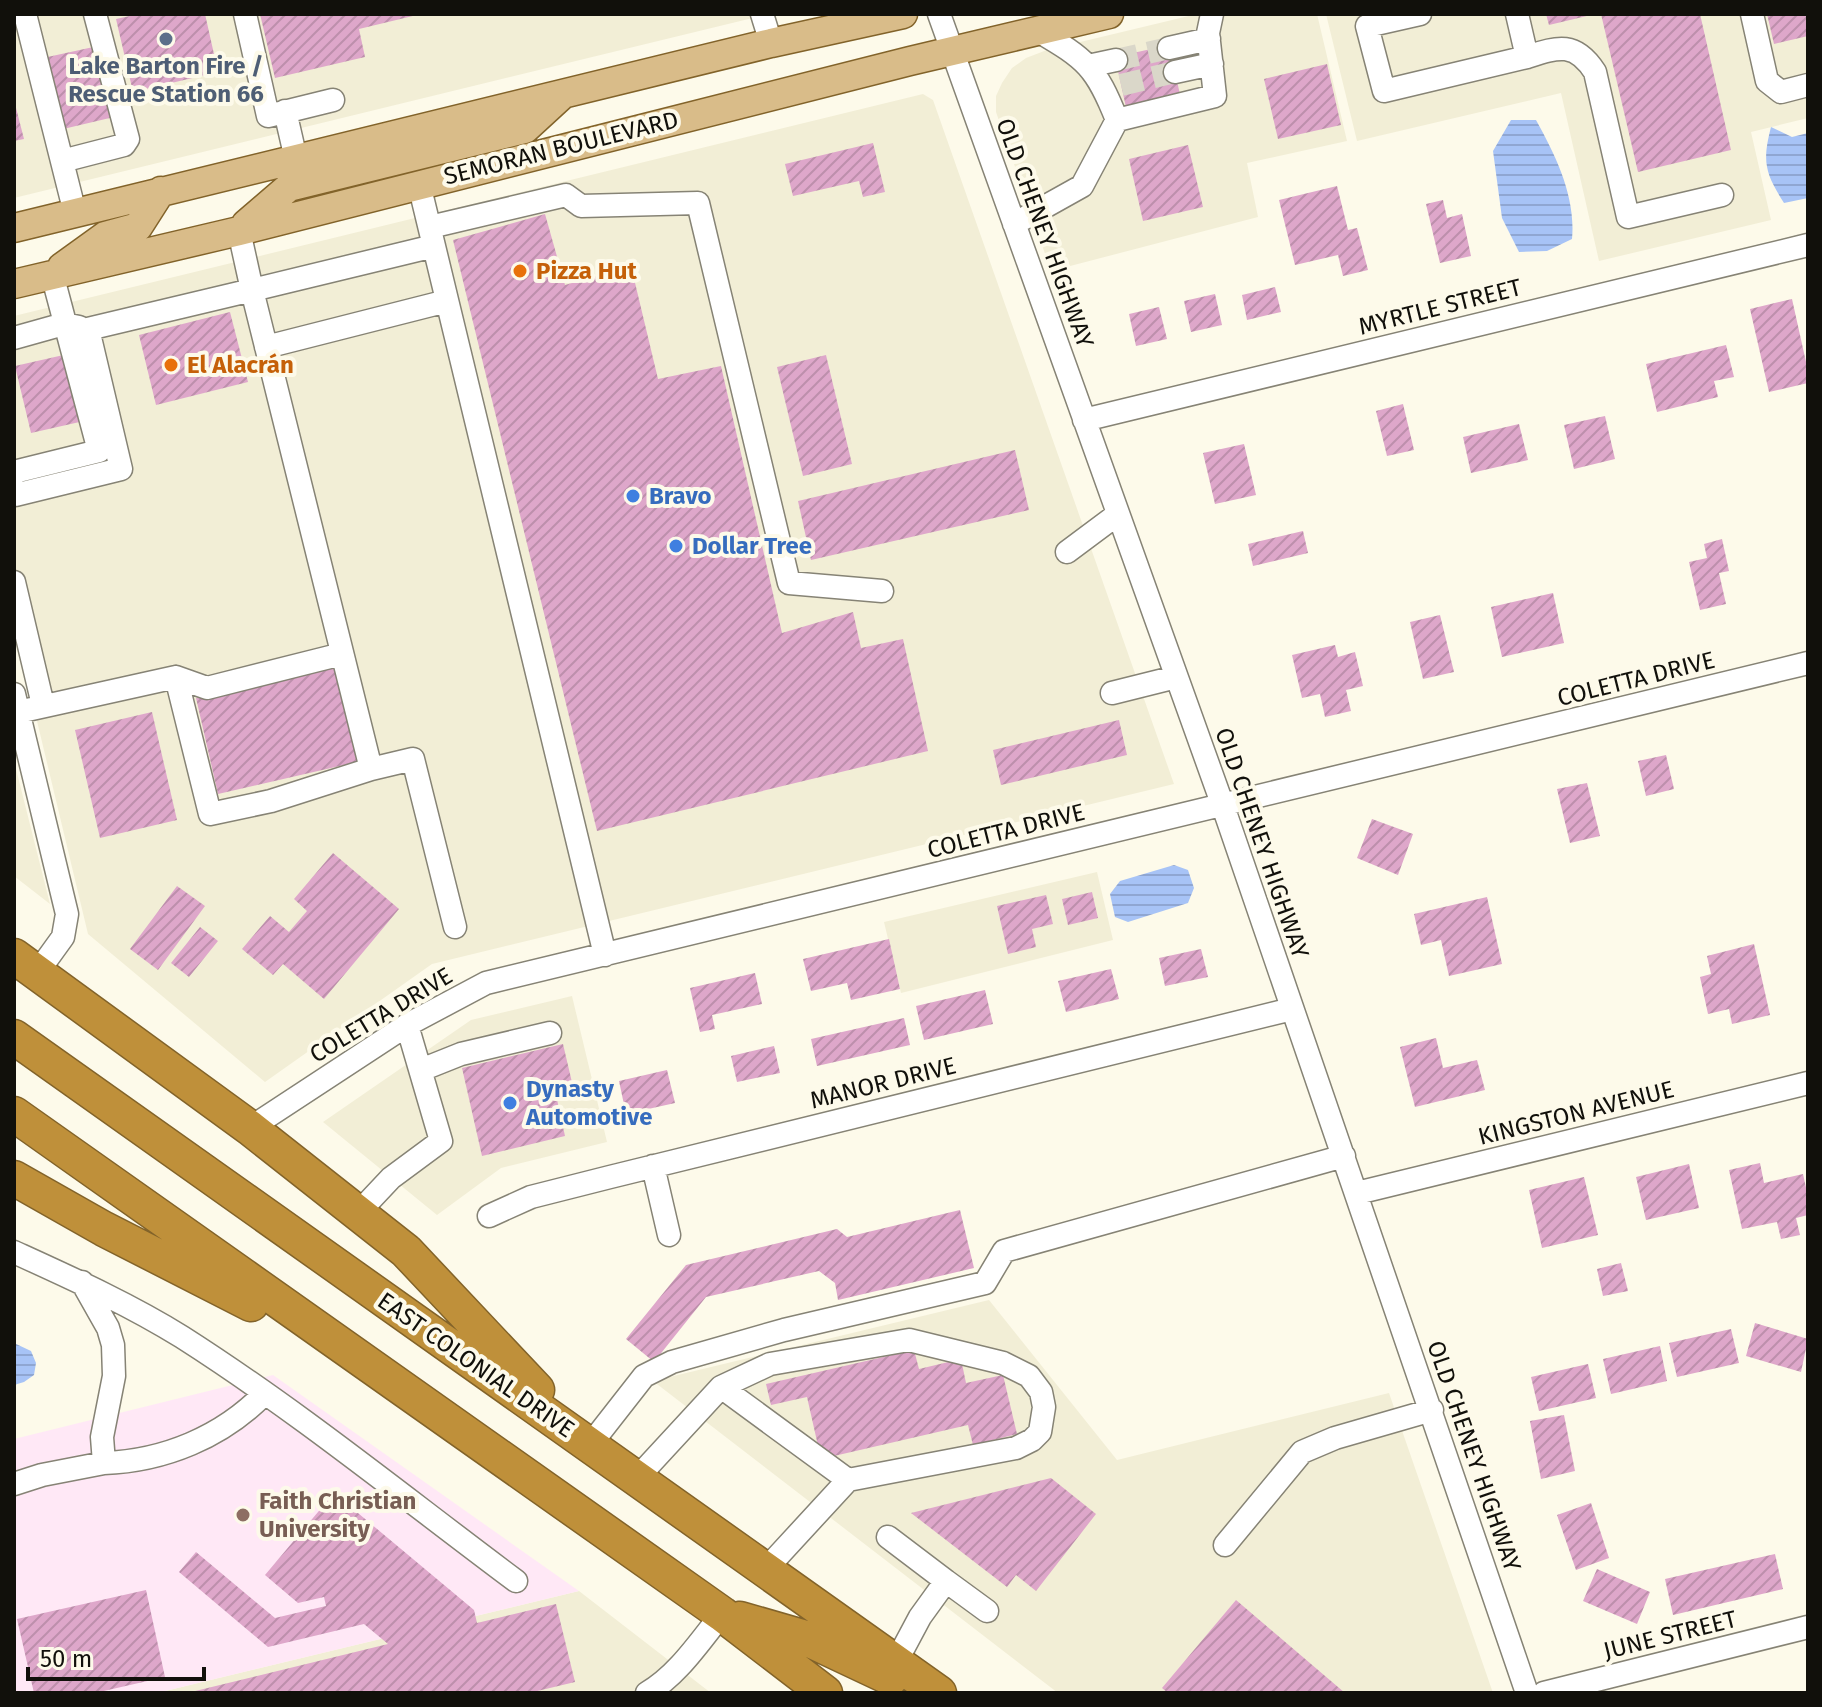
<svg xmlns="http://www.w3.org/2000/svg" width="1822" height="1707" font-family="'Fira Sans',sans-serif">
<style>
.built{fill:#f2eed6}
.education{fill:#ffe8f6}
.water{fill:url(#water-rules)}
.building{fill:url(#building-hatch)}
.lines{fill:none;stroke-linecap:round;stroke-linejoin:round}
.minor-tunnel{stroke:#dad7c9;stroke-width:22;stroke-dasharray:22 11;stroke-linecap:butt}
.minor-casing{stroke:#868375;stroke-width:25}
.major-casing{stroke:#82632a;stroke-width:31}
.highway-casing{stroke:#82632a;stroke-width:37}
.minor{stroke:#fff;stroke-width:22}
.major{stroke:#d9bc89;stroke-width:28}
.highway{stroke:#bf903a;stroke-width:34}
.service-dot{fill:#5c6f8a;stroke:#fdfaea;stroke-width:3}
.food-dot{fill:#e8710a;stroke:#fdfaea;stroke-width:3}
.shop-dot{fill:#3f7fe0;stroke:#fdfaea;stroke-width:3}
.education-dot{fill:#8d6e63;stroke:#fdfaea;stroke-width:3}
.labels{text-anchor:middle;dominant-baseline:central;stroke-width:8;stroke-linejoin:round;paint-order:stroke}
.service-label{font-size:24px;font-weight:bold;fill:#4e5e75;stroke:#fdfaea}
.street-label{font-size:24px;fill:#11100b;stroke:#fdfaea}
.food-label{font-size:24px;font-weight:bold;fill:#c56008;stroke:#fdfaea;text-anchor:start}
.shop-label{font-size:24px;font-weight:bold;fill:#366cbe;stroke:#fdfaea;text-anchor:start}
.education-label{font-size:24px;font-weight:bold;fill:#785e54;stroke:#fdfaea;text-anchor:start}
</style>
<defs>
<pattern id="water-rules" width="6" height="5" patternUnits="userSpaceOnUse" patternTransform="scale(2)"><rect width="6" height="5" fill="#a7c3f6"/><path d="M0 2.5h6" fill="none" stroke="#8fa6d2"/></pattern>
<pattern id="building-hatch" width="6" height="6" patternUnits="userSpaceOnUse" patternTransform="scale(2)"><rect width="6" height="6" fill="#dea7ca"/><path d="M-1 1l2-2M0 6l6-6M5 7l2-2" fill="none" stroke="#bd8fac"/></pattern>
</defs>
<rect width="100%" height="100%" fill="#fdfaea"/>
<path class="built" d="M 14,14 L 769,14 L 14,198 Z
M 1197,14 L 1317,14 L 1347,141 L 1247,163 L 1258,217 L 1051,271 L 996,112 L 996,96 L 1002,83 L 1012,68 L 1026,58 L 1047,50 Z
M 1326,14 L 1808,14 L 1808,118 L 1751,132 L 1771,220 L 1599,261 L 1561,93 L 1357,141 Z
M 923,94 L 933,100 L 1174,784 L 432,964 L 265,1082 L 88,934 L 14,625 L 14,316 Z
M 14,761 L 50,904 L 14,876 Z
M 1097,872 L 1113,940 L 901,993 L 884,922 Z
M 572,996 L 607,1142 L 501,1168 L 437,1215 L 323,1122 L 471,1020 Z
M 989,1300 L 1117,1460 L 1389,1393 L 1493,1693 L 1058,1693 L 653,1381 Z
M 579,1591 L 711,1693 L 157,1693 Z"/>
<path class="education" d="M 273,1375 L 579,1591 L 157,1693 L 14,1693 L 14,1439 Z"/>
<path class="water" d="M 1511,120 L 1536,120 C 1556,156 1576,197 1572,239 L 1547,251 L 1519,252 L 1502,218 L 1493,151 Z
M 1771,127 L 1792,137 L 1808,133 L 1808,198 L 1784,203 C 1765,173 1762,162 1771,127 Z
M 1174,865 L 1188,870 L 1194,888 L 1188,903 L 1128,922 L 1115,917 L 1110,894 L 1120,881 Z
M 14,1343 L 31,1351 L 36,1363 L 34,1375 L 24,1382 L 14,1385 Z"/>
<path class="building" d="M 139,14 L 205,14 L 218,72 L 133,92 L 116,19 Z
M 260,14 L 417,14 L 417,15 L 359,29 L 365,57 L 275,78 Z
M 1546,14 L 1591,14 L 1591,15 L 1549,25 Z
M 1601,14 L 1700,14 L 1731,150 L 1638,172 Z
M 1767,14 L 1808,14 L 1808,36 L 1774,44 Z
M 1169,45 L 1181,99 L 1127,112 L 1115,57 Z
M 98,46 L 114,117 L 59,130 L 43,58 Z
M 1327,64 L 1341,125 L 1278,139 L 1264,79 Z
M 14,100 L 24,139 L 14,141 Z
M 873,143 L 885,192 L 863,197 L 859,181 L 793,196 L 785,164 Z
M 1188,145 L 1203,207 L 1143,221 L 1129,159 Z
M 1337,186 L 1348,230 L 1357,228 L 1368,270 L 1343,276 L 1338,255 L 1295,265 L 1279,200 Z
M 1443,200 L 1447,218 L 1462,214 L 1471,256 L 1440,263 L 1426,204 Z
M 545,214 L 565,285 L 631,266 L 658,379 L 721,366 L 782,633 L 853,612 L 861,648 L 903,639 L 928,751 L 597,831 L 453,240 Z
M 1275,287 L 1281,312 L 1247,320 L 1242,295 Z
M 1215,294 L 1222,325 L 1191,332 L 1184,301 Z
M 1792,299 L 1808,371 L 1808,383 L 1769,392 L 1750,309 Z
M 1159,307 L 1167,339 L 1136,346 L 1129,314 Z
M 230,312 L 248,382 L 156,405 L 139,335 Z
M 1726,345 L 1734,377 L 1714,381 L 1718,397 L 1657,412 L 1646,364 Z
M 68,354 L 84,421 L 31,433 L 15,366 Z
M 826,355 L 852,464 L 803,476 L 777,367 Z
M 1403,404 L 1414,450 L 1387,456 L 1376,411 Z
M 1605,416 L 1615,459 L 1574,469 L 1564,425 Z
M 1519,424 L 1528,460 L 1471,473 L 1463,437 Z
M 1244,444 L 1256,495 L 1215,504 L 1203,453 Z
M 1015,450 L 1029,510 L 811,560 L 798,501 Z
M 1303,531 L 1308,553 L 1253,566 L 1248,544 Z
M 1722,539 L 1729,571 L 1719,573 L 1726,604 L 1700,610 L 1689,562 L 1707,558 L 1704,544 Z
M 1553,593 L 1564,643 L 1502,657 L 1491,607 Z
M 1440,615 L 1454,672 L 1423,679 L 1410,622 Z
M 1335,645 L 1338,657 L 1355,652 L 1363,686 L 1346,690 L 1351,711 L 1325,717 L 1320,694 L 1302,698 L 1292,655 Z
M 335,666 L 357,762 L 218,794 L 196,698 Z
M 152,712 L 177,820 L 100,838 L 75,730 Z
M 1119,720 L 1127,755 L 1001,785 L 993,750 Z
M 1666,755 L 1674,789 L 1646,796 L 1638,761 Z
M 1587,783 L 1600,836 L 1570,843 L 1557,789 Z
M 1372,819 L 1413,834 L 1398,875 L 1357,858 Z
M 333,853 L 399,909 L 324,999 L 283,964 L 273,975 L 242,949 L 270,916 L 289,932 L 307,911 L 294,899 Z
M 177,886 L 205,906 L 158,970 L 130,949 Z
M 1092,892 L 1098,918 L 1068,925 L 1062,899 Z
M 1046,895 L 1053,924 L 1032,929 L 1036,947 L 1008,954 L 997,906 Z
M 1487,897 L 1502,964 L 1449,976 L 1441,940 L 1421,945 L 1414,914 Z
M 200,927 L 218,941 L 189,977 L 171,963 Z
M 889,939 L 900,989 L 851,1000 L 847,983 L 811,991 L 803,959 Z
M 1754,944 L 1770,1015 L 1732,1024 L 1729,1009 L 1708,1014 L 1700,977 L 1711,974 L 1707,956 Z
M 1201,949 L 1208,977 L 1165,986 L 1159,958 Z
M 1111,969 L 1119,999 L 1066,1012 L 1058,981 Z
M 755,973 L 762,1004 L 712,1015 L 715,1029 L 700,1032 L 690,988 Z
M 985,990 L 993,1024 L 924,1040 L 916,1006 Z
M 904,1018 L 910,1045 L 817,1066 L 811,1039 Z
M 1436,1038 L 1443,1068 L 1477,1060 L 1485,1090 L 1415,1107 L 1400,1047 Z
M 563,1044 L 574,1091 L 556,1095 L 565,1136 L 482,1156 L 462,1068 Z
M 774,1046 L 780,1073 L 737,1082 L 731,1056 Z
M 667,1070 L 675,1103 L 626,1114 L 619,1081 Z
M 1760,1163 L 1764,1183 L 1803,1174 L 1808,1197 L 1808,1215 L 1796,1218 L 1800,1235 L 1781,1239 L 1777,1222 L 1742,1229 L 1729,1170 Z
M 1689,1164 L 1699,1208 L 1646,1220 L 1636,1177 Z
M 1584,1177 L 1598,1235 L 1542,1248 L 1529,1190 Z
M 960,1210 L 974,1268 L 838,1300 L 835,1283 L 819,1271 L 706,1297 L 654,1362 L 626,1339 L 686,1265 L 837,1229 L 847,1237 Z
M 1621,1263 L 1628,1291 L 1603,1296 L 1597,1269 Z
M 1755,1323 L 1808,1339 L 1801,1372 L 1746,1356 Z
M 1731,1329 L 1739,1363 L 1677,1377 L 1669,1343 Z
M 1660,1346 L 1667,1381 L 1611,1394 L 1603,1359 Z
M 914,1350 L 919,1369 L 961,1359 L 966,1383 L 1003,1375 L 1017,1434 L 973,1445 L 968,1425 L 821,1459 L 807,1397 L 771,1405 L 766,1384 Z
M 1588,1364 L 1596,1398 L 1539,1411 L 1531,1377 Z
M 1564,1415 L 1575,1471 L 1541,1479 L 1530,1421 Z
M 1051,1478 L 1096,1514 L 1036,1591 L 1016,1575 L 1007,1587 L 911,1513 Z
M 334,1493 L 474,1610 L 477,1623 L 556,1604 L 575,1682 L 529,1693 L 187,1693 L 388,1644 L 364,1624 L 268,1647 L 179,1572 L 196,1552 L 275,1618 L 326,1606 L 324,1597 L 298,1603 L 265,1575 Z
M 1591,1503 L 1609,1558 L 1576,1570 L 1557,1515 Z
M 1775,1554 L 1783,1589 L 1673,1615 L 1665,1579 Z
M 1597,1569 L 1650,1592 L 1637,1624 L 1583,1601 Z
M 146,1590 L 165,1677 L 95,1693 L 34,1693 L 17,1619 Z
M 1236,1600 L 1345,1693 L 1168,1693 L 1162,1688 Z"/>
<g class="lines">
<path class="minor-tunnel" d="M 1116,60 L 1169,48
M 1121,85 L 1175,72"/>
<g class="minor-casing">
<path id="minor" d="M 25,14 L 75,213
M 245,14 L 268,116 L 333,100
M 762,14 L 771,43
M 939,14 L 1223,806 L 1527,1693
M 1420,14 L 1367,26 L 1384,91 L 1527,57
M 1517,14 L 1527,57 C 1558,47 1575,41 1595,72 L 1628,217 L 1722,195
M 1752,14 L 1767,81 L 1781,92 L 1808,85
M 1038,31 C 1086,59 1096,67 1117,120
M 1169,48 L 1209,39
M 1088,66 L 1116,60
M 1175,72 L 1212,64
M 285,111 L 296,159
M 62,161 L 124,145 L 128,139 L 95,14
M 419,184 L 605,955
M 1014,224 L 1082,186 L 1117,120 L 1215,96 L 1208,33 L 1212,14
M 430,227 L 566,195 L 581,206 L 698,203 L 789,583 L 882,591
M 14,338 L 64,324 L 79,327
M 266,347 L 447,301
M 1084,420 L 1808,245
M 14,472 L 99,451 L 52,274
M 14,489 L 15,495 L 121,469 L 88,329 L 252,290 L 239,231
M 1067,552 L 1118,514
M 14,582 L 43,705
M 176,677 L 207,688 L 342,654
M 1112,693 L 1176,677
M 14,694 L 67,914 L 63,937 L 37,973
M 18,712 L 176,677 L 210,814 L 271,801 L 371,769 L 252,290 L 434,246
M 371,769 L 413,759 L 455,927
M 421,1070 L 461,1054 L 550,1033
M 250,1128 L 407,1025 L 486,983 L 1808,663
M 653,1166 L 669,1235
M 1357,1193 L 1808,1083
M 358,1213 L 391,1178 L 441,1141 L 407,1025
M 489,1216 L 531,1197 L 610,1177 L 1292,1009
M 14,1252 C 71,1278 129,1304 182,1337 C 298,1411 406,1499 516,1581
M 721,1387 L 848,1480
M 590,1445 L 644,1376 L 672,1362 L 784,1330 L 985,1283 L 1004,1251 L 1344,1156
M 104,1463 C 164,1461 222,1437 264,1394
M 637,1478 L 721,1387 L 770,1364 L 909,1340 L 1003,1363 L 1029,1376 L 1041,1392 L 1044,1407 L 1040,1432 L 1032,1440 L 1016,1448 L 848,1480 L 766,1569
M 14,1484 L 42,1475 L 104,1463 L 102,1437 L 114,1376 L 113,1345 L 108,1328 L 82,1282
M 888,1537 L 946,1581
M 1225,1545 L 1302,1452 L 1335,1438 L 1432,1410
M 896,1662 L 920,1617 L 946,1581 L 987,1611
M 647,1693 C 678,1675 700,1641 722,1614
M 1544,1693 L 1808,1627"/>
</g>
<g class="major-casing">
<path id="major" d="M 246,224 L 289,187 L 525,129 L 562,95
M 14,228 L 771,43 L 903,14
M 62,267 L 105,236 L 138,227 L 161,191
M 14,284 L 239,231 L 910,61 L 1109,14"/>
</g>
<g class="highway-casing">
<path id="highway" d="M 14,956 L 250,1128 L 406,1251 L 537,1390
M 14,1037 L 939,1693
M 14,1114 L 722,1614 L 825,1693
M 14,1178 L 104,1229 L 251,1304
M 740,1619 L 806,1638 L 891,1678"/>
</g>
<use href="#minor" class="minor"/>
<use href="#major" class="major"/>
<use href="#highway" class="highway"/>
</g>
<circle class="service-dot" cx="166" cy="39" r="8"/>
<g class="food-dot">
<circle cx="520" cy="271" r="8"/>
<circle cx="171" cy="365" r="8"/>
</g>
<g class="shop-dot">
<circle cx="633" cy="496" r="8"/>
<circle cx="676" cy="546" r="8"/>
<circle cx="510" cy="1103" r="8"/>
</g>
<circle class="education-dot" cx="243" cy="1515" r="8"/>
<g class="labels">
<g class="service-label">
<text x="166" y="66">Lake Barton Fire /<tspan x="166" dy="28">Rescue Station 66</tspan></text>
</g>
<g class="street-label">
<text transform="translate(561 148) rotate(-14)">SEMORAN BOULEVARD</text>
<text transform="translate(1045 233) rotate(70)">OLD CHENEY HIGHWAY</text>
<text transform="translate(1440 307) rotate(-14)">MYRTLE STREET</text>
<text transform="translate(1636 679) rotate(-14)">COLETTA DRIVE</text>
<text transform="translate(1006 831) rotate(-14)">COLETTA DRIVE</text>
<text transform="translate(1262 843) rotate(71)">OLD CHENEY HIGHWAY</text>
<text transform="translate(381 1015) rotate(-31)">COLETTA DRIVE</text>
<text transform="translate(883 1083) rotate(-14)">MANOR DRIVE</text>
<text transform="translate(1576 1113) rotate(-14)">KINGSTON AVENUE</text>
<text transform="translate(476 1365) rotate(35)">EAST COLONIAL DRIVE</text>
<text transform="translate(1474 1456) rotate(71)">OLD CHENEY HIGHWAY</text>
<text transform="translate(1670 1635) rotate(-14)">JUNE STREET</text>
</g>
<g class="food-label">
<text x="536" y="271">Pizza Hut</text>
<text x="187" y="365">El Alacrán</text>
</g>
<g class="shop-label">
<text x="649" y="496">Bravo</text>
<text x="692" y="546">Dollar Tree</text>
<text x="526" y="1089">Dynasty<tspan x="526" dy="28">Automotive</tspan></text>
</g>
<g class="education-label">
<text x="259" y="1501">Faith Christian<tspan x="259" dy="28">University</tspan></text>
</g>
</g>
<rect width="1822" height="1707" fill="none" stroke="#11100b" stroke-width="32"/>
<path d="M28 1667v12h176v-12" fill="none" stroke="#11100b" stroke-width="4"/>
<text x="40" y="1667" font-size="24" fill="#11100b" stroke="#fdfaea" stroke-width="6" paint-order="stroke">50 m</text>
</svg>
